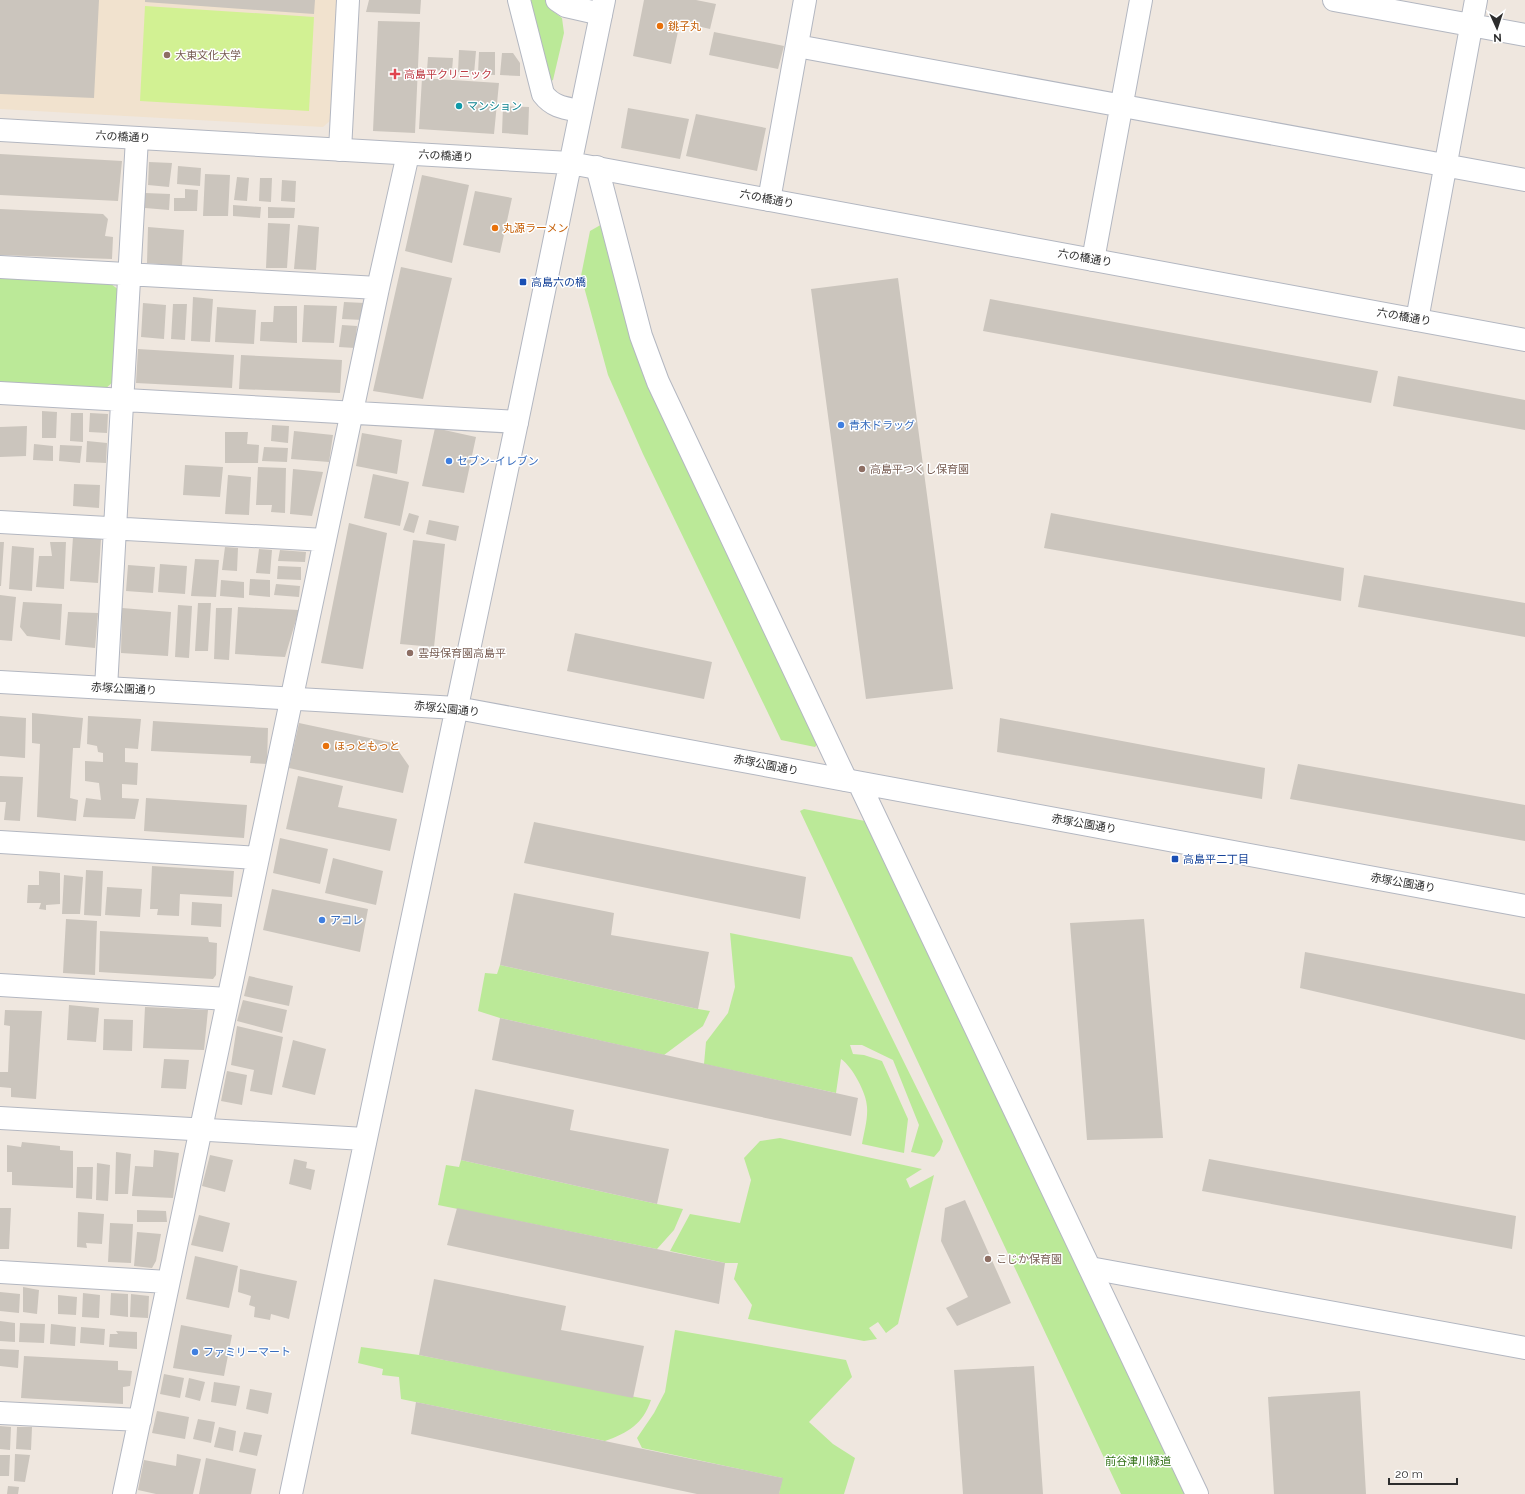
<svg xmlns="http://www.w3.org/2000/svg" width="1525" height="1494" font-family="Raleway,'Noto Sans JP',sans-serif">
<style>
.education{fill:#f1e2ce}
.green{fill:#bbe998}
.pitch{fill:#d2f193}
.building{fill:#cbc5bd}
.lines{fill:none;stroke-linecap:round;stroke-linejoin:round}
.minor-casing{stroke:#b3b7c1;stroke-width:24}
.tertiary-casing{stroke:#b3b7c1;stroke-width:24}
.minor{stroke:#fff;stroke-width:22}
.tertiary{stroke:#fff;stroke-width:22}
.food-dot{fill:#e8710a;stroke:#fff;stroke-width:1.5}
.education-dot{fill:#8d6e63;stroke:#fff;stroke-width:1.5}
.health-dot{fill:#e0444e;stroke:#fff;stroke-width:1.5}
.culture-dot{fill:#0f9aa8;stroke:#fff;stroke-width:1.5}
.transit-dot{fill:#1a4fb4;stroke:#fff;stroke-width:1.5}
.shop-dot{fill:#3f7fe0;stroke:#fff;stroke-width:1.5}
.labels{text-anchor:middle;dominant-baseline:central;stroke-width:3;stroke-linejoin:round;paint-order:stroke}
.food-label{font-size:11px;fill:#c56008;stroke:#fff;text-anchor:start}
.education-label{font-size:11px;fill:#785e54;stroke:#fff;text-anchor:start}
.health-label{font-size:11px;fill:#be3a42;stroke:#fff;text-anchor:start}
.culture-label{font-size:11px;fill:#0d838f;stroke:#fff;text-anchor:start}
.street-label{font-size:11px;fill:#2d2d2d;stroke:#fff}
.transit-label{font-size:11px;fill:#164399;stroke:#fff;text-anchor:start}
.shop-label{font-size:11px;fill:#366cbe;stroke:#fff;text-anchor:start}
.park-label{font-size:11px;fill:#317116;stroke:#fff}
</style>
<rect width="100%" height="100%" fill="#efe7df"/>
<path class="education" d="M 0,0 L 338,0 L 331,120 L 323,127 L 0,109 Z"/>
<path class="green" d="M 526,0 L 546,0 L 550,9 L 562,18 L 564,33 L 553,80 L 547,83 Z
M 604,223 L 636,339 L 819,742 L 815,747 L 781,740 L 643,454 L 608,375 L 581,276 L 590,231 Z
M 0,277 L 111,284 L 119,290 L 113,382 L 105,389 L 0,383 Z
M 804,809 L 865,821 L 1185,1494 L 1121,1494 L 800,811 Z
M 730,933 L 852,957 L 943,1141 L 940,1150 L 934,1157 L 911,1152 L 919,1125 L 893,1060 L 862,1045 L 850,1045 L 853,1054 L 864,1055 L 882,1061 L 908,1119 L 904,1153 L 862,1144 C 864,1132 868,1119 867,1107 C 867,1094 852,1066 841,1059 L 836,1093 L 704,1064 L 706,1042 L 728,1013 L 735,987 Z
M 500,965 L 698,1009 L 710,1011 L 703,1026 L 664,1055 L 500,1018 L 478,1011 L 485,973 L 497,974 Z
M 780,1138 L 922,1169 L 906,1179 L 910,1188 L 934,1175 L 898,1324 L 886,1333 L 878,1322 L 869,1328 L 877,1339 L 864,1341 L 748,1319 L 752,1305 L 734,1279 L 738,1263 L 725,1263 L 670,1251 L 690,1214 L 740,1223 L 751,1180 L 744,1158 L 760,1141 Z
M 461,1160 L 657,1204 L 683,1209 L 674,1230 L 657,1249 L 438,1205 L 446,1165 L 459,1167 Z
M 675,1330 L 846,1360 L 852,1377 L 809,1422 L 833,1444 L 855,1458 L 844,1494 L 779,1494 L 782,1478 L 642,1448 L 637,1438 L 654,1413 L 665,1392 Z
M 361,1347 L 419,1355 L 651,1400 C 643,1424 628,1433 605,1441 L 401,1399 L 399,1377 L 382,1375 L 383,1369 L 358,1363 Z"/>
<path class="pitch" d="M 145,6 L 314,17 L 309,111 L 140,101 Z"/>
<path class="building" d="M 0,0 L 99,0 L 94,98 L 0,94 Z
M 145,0 L 315,0 L 314,14 L 145,2 Z
M 369,0 L 421,0 L 420,14 L 366,12 Z
M 644,0 L 696,0 L 716,4 L 710,29 L 680,22 L 671,64 L 633,56 Z
M 378,21 L 420,22 L 415,133 L 373,131 Z
M 714,32 L 784,46 L 778,69 L 709,55 Z
M 459,50 L 476,51 L 474,74 L 458,72 Z
M 479,52 L 495,52 L 495,75 L 478,74 Z
M 502,53 L 513,53 L 520,63 L 520,76 L 500,75 Z
M 428,57 L 453,58 L 452,71 L 427,70 Z
M 422,78 L 499,83 L 494,134 L 419,129 Z
M 503,106 L 529,107 L 528,135 L 502,133 Z
M 628,108 L 689,119 L 680,159 L 621,148 Z
M 696,114 L 766,128 L 757,171 L 686,156 Z
M 0,154 L 122,161 L 118,201 L 0,195 Z
M 149,162 L 172,163 L 169,187 L 148,185 Z
M 178,166 L 201,168 L 200,186 L 177,184 Z
M 205,174 L 230,175 L 228,216 L 203,216 Z
M 422,175 L 469,185 L 452,263 L 405,251 Z
M 237,177 L 249,178 L 247,201 L 234,200 Z
M 260,178 L 272,178 L 271,202 L 259,201 Z
M 282,180 L 296,181 L 295,202 L 281,201 Z
M 185,189 L 198,190 L 197,211 L 174,211 L 174,198 L 185,198 Z
M 475,191 L 512,198 L 500,253 L 463,245 Z
M 145,193 L 170,194 L 169,210 L 145,208 Z
M 233,205 L 261,207 L 260,218 L 233,216 Z
M 268,207 L 295,208 L 294,218 L 268,218 Z
M 0,209 L 103,214 L 108,219 L 105,236 L 113,237 L 112,259 L 0,255 Z
M 268,223 L 290,224 L 287,268 L 266,268 Z
M 298,225 L 319,227 L 316,270 L 294,269 Z
M 148,227 L 184,230 L 182,266 L 147,263 Z
M 401,267 L 452,278 L 423,399 L 373,391 Z
M 898,278 L 953,689 L 866,699 L 811,289 Z
M 193,297 L 213,299 L 210,342 L 191,341 Z
M 990,299 L 1378,371 L 1371,403 L 983,331 Z
M 344,302 L 365,303 L 363,320 L 342,319 Z
M 143,303 L 166,305 L 164,339 L 141,337 Z
M 173,304 L 187,304 L 185,340 L 171,339 Z
M 304,305 L 337,306 L 334,343 L 302,342 Z
M 274,306 L 297,306 L 297,343 L 260,341 L 261,322 L 273,322 Z
M 217,307 L 256,310 L 254,344 L 215,342 Z
M 342,325 L 357,326 L 355,348 L 339,347 Z
M 138,349 L 234,355 L 232,388 L 136,383 Z
M 241,355 L 342,360 L 340,393 L 239,389 Z
M 1398,376 L 1525,400 L 1525,430 L 1393,406 Z
M 42,411 L 57,412 L 56,438 L 42,438 Z
M 71,413 L 83,413 L 83,442 L 70,441 Z
M 90,413 L 108,414 L 107,433 L 89,432 Z
M 272,425 L 289,426 L 288,443 L 271,441 Z
M 27,426 L 26,456 L 0,457 L 0,427 Z
M 435,428 L 476,437 L 464,493 L 422,486 Z
M 294,431 L 333,435 L 329,462 L 291,459 Z
M 225,432 L 248,432 L 247,444 L 259,445 L 258,463 L 225,463 Z
M 362,433 L 402,440 L 397,474 L 356,466 Z
M 87,441 L 107,443 L 106,463 L 86,462 Z
M 34,444 L 53,446 L 53,461 L 33,460 Z
M 60,445 L 82,446 L 80,463 L 59,461 Z
M 264,447 L 288,448 L 287,462 L 262,461 Z
M 185,465 L 223,467 L 220,497 L 183,495 Z
M 258,467 L 286,468 L 285,513 L 271,512 L 272,505 L 256,505 Z
M 293,469 L 323,472 L 312,516 L 290,514 Z
M 373,474 L 409,482 L 400,526 L 364,518 Z
M 228,475 L 251,477 L 249,515 L 225,514 Z
M 74,484 L 100,485 L 99,508 L 73,506 Z
M 409,513 L 419,516 L 414,533 L 403,530 Z
M 1051,513 L 1344,568 L 1341,601 L 1044,548 Z
M 429,520 L 459,526 L 456,541 L 426,534 Z
M 349,523 L 387,533 L 363,669 L 321,663 Z
M 73,537 L 101,539 L 98,583 L 70,581 Z
M 413,540 L 445,544 L 434,647 L 400,644 Z
M 0,542 L 4,542 L 1,586 L 0,586 Z
M 50,542 L 66,542 L 64,589 L 36,587 L 39,556 L 52,556 Z
M 12,546 L 34,548 L 32,591 L 9,589 Z
M 225,547 L 238,548 L 237,571 L 222,570 Z
M 259,549 L 272,550 L 270,574 L 256,573 Z
M 280,550 L 306,552 L 305,562 L 278,561 Z
M 195,559 L 219,560 L 216,597 L 191,596 Z
M 160,564 L 187,566 L 185,594 L 158,592 Z
M 128,565 L 155,567 L 153,593 L 126,591 Z
M 278,566 L 301,567 L 301,580 L 277,579 Z
M 1364,575 L 1525,603 L 1525,637 L 1358,607 Z
M 250,579 L 270,580 L 270,597 L 249,595 Z
M 221,580 L 244,582 L 244,598 L 220,596 Z
M 276,584 L 300,586 L 299,597 L 274,595 Z
M 0,595 L 16,597 L 12,641 L 0,640 Z
M 23,602 L 62,604 L 60,640 L 27,636 L 20,627 Z
M 198,603 L 211,603 L 208,651 L 195,651 Z
M 178,605 L 192,606 L 189,658 L 175,657 Z
M 238,607 L 299,610 L 285,657 L 235,654 Z
M 122,608 L 171,612 L 168,656 L 121,653 Z
M 216,608 L 232,608 L 229,660 L 214,659 Z
M 68,612 L 98,613 L 95,648 L 65,645 Z
M 575,633 L 712,662 L 704,699 L 567,671 Z
M 32,713 L 83,718 L 80,748 L 73,748 L 70,798 L 78,800 L 76,821 L 37,817 L 40,744 L 32,743 Z
M 0,716 L 26,718 L 25,758 L 0,756 Z
M 88,716 L 141,719 L 138,749 L 125,748 L 125,762 L 138,763 L 137,785 L 122,784 L 122,798 L 139,799 L 135,819 L 83,817 L 86,798 L 101,800 L 99,783 L 85,781 L 85,761 L 103,762 L 103,753 L 98,752 L 97,746 L 87,744 Z
M 1000,718 L 1265,768 L 1262,799 L 997,752 Z
M 153,721 L 268,728 L 267,764 L 250,763 L 251,756 L 151,751 Z
M 299,723 L 393,743 L 409,766 L 403,793 L 289,768 Z
M 1298,764 L 1525,805 L 1525,841 L 1290,799 Z
M 0,776 L 23,777 L 20,821 L 4,820 L 6,802 L 0,802 Z
M 298,776 L 343,786 L 338,807 L 397,819 L 390,851 L 286,829 Z
M 146,798 L 247,805 L 244,838 L 144,831 Z
M 534,822 L 806,877 L 800,919 L 524,863 Z
M 280,838 L 328,849 L 320,884 L 273,873 Z
M 333,858 L 383,871 L 376,905 L 325,893 Z
M 152,866 L 234,871 L 232,897 L 180,894 L 179,916 L 157,915 L 158,909 L 150,909 Z
M 86,870 L 103,871 L 101,916 L 84,915 Z
M 39,871 L 60,873 L 60,904 L 46,905 L 46,910 L 39,909 L 41,903 L 27,903 L 28,885 L 39,885 Z
M 64,875 L 83,877 L 80,914 L 62,914 Z
M 107,887 L 142,889 L 140,917 L 105,915 Z
M 272,889 L 368,909 L 360,952 L 263,930 Z
M 514,893 L 614,913 L 611,935 L 709,952 L 698,1009 L 500,965 Z
M 192,902 L 222,904 L 221,927 L 191,925 Z
M 66,919 L 97,921 L 95,975 L 63,973 Z
M 1144,919 L 1163,1138 L 1087,1140 L 1070,923 Z
M 100,931 L 208,937 L 209,942 L 217,943 L 216,975 L 213,979 L 99,972 Z
M 1305,952 L 1525,994 L 1525,1040 L 1300,988 Z
M 249,976 L 293,986 L 289,1006 L 244,996 Z
M 243,1000 L 287,1010 L 282,1033 L 237,1021 Z
M 69,1005 L 99,1008 L 96,1042 L 67,1040 Z
M 145,1007 L 208,1010 L 204,1050 L 143,1048 Z
M 5,1010 L 42,1011 L 36,1099 L 11,1097 L 11,1088 L 0,1087 L 0,1072 L 8,1072 L 10,1026 L 4,1025 Z
M 500,1018 L 858,1098 L 851,1136 L 492,1060 Z
M 104,1019 L 133,1020 L 132,1051 L 103,1050 Z
M 237,1026 L 283,1037 L 272,1095 L 250,1091 L 254,1070 L 231,1065 Z
M 293,1040 L 326,1049 L 315,1095 L 282,1087 Z
M 164,1059 L 189,1060 L 186,1089 L 161,1088 Z
M 227,1071 L 247,1075 L 242,1105 L 221,1101 Z
M 475,1089 L 574,1110 L 570,1130 L 669,1149 L 657,1204 L 461,1160 Z
M 22,1142 L 60,1146 L 60,1150 L 73,1151 L 73,1188 L 12,1185 L 12,1172 L 7,1172 L 7,1145 L 21,1147 Z
M 154,1150 L 179,1153 L 173,1198 L 132,1196 L 135,1166 L 153,1167 Z
M 116,1152 L 131,1154 L 128,1194 L 115,1194 Z
M 210,1155 L 233,1160 L 225,1192 L 202,1186 Z
M 294,1159 L 307,1162 L 306,1168 L 315,1170 L 311,1190 L 289,1184 Z
M 1209,1159 L 1516,1216 L 1512,1249 L 1202,1191 Z
M 97,1163 L 110,1165 L 108,1201 L 96,1200 Z
M 77,1167 L 93,1167 L 92,1199 L 76,1198 Z
M 965,1200 L 1011,1303 L 957,1326 L 946,1308 L 968,1297 L 941,1241 L 945,1208 Z
M 0,1208 L 11,1208 L 9,1249 L 0,1249 Z
M 457,1208 L 725,1263 L 719,1304 L 447,1245 Z
M 137,1210 L 166,1211 L 167,1222 L 137,1222 Z
M 78,1212 L 104,1214 L 102,1244 L 86,1243 L 87,1248 L 77,1247 Z
M 199,1215 L 230,1223 L 223,1252 L 191,1245 Z
M 110,1223 L 133,1224 L 131,1263 L 108,1262 Z
M 137,1232 L 161,1234 L 156,1261 L 152,1268 L 134,1266 Z
M 195,1256 L 238,1266 L 229,1308 L 186,1299 Z
M 240,1269 L 297,1281 L 289,1319 L 271,1314 L 270,1320 L 254,1317 L 255,1307 L 249,1305 L 251,1296 L 238,1292 Z
M 434,1279 L 566,1306 L 561,1330 L 644,1346 L 633,1398 L 419,1355 Z
M 23,1287 L 39,1290 L 37,1314 L 23,1312 Z
M 0,1292 L 20,1294 L 19,1313 L 0,1311 Z
M 83,1293 L 100,1295 L 99,1318 L 82,1317 Z
M 111,1293 L 128,1294 L 128,1317 L 110,1315 Z
M 131,1294 L 149,1296 L 148,1318 L 130,1317 Z
M 58,1295 L 77,1297 L 76,1315 L 58,1314 Z
M 0,1321 L 15,1323 L 15,1342 L 0,1341 Z
M 20,1323 L 45,1324 L 44,1343 L 19,1342 Z
M 51,1324 L 76,1327 L 75,1346 L 50,1344 Z
M 181,1325 L 232,1335 L 224,1376 L 173,1368 Z
M 81,1327 L 105,1329 L 104,1345 L 80,1343 Z
M 116,1331 L 137,1332 L 137,1349 L 109,1347 L 110,1334 L 118,1334 Z
M 0,1349 L 19,1350 L 18,1368 L 0,1366 Z
M 24,1356 L 118,1361 L 118,1370 L 132,1371 L 130,1386 L 123,1387 L 123,1404 L 21,1398 Z
M 1034,1366 L 1043,1494 L 963,1494 L 954,1370 Z
M 164,1374 L 184,1378 L 180,1398 L 160,1394 Z
M 189,1378 L 205,1382 L 200,1401 L 185,1397 Z
M 214,1382 L 240,1386 L 236,1406 L 211,1402 Z
M 250,1389 L 272,1393 L 268,1414 L 246,1409 Z
M 1360,1391 L 1366,1494 L 1274,1494 L 1268,1397 Z
M 416,1402 L 783,1478 L 779,1494 L 697,1494 L 411,1434 Z
M 157,1411 L 189,1417 L 185,1439 L 152,1433 Z
M 198,1419 L 215,1422 L 211,1443 L 193,1439 Z
M 0,1426 L 11,1427 L 10,1450 L 0,1449 Z
M 17,1427 L 32,1427 L 31,1450 L 16,1449 Z
M 219,1427 L 236,1431 L 233,1451 L 214,1447 Z
M 244,1432 L 262,1435 L 257,1456 L 239,1452 Z
M 15,1454 L 30,1455 L 25,1482 L 14,1481 Z
M 177,1454 L 201,1459 L 193,1494 L 156,1494 L 138,1490 L 144,1460 L 176,1466 Z
M 0,1455 L 10,1455 L 9,1476 L 0,1476 Z
M 206,1458 L 256,1469 L 251,1494 L 199,1494 Z
M 8,1486 L 19,1487 L 18,1494 L 7,1494 Z"/>
<g class="lines">
<g class="minor-casing">
<path id="minor" d="M 519,0 L 543,94 C 553,107 564,108 580,111
M 557,0 L 566,6 L 601,14
M 1334,0 L 1525,35
M 797,46 L 1525,180
M 340,150 L 348,0
M 597,167 L 641,336 L 658,382 L 846,780
M 769,200 L 805,0
M 1093,260 L 1141,0
M 0,267 L 378,288
M 1417,320 L 1476,0
M 0,393 L 517,422
M 0,522 L 325,540
M 106,688 L 137,138
M 0,842 L 258,858
M 0,985 L 228,999
M 1090,1268 L 1525,1348
M 0,1272 L 168,1282
M 0,1413 L 140,1420
M 124,1494 L 378,288 L 408,154"/>
</g>
<g class="tertiary-casing">
<path id="tertiary" d="M 0,130 L 570,163 L 1525,340
M 0,682 L 457,708 L 1525,906
M 859,783 L 1197,1494
M 0,1118 L 365,1139
M 291,1494 L 517,422 L 604,0"/>
</g>
<use href="#minor" class="minor"/>
<use href="#tertiary" class="tertiary"/>
</g>
<g class="food-dot">
<circle cx="660" cy="26" r="4"/>
<circle cx="495" cy="228" r="4"/>
<circle cx="326" cy="746" r="4"/>
</g>
<g class="education-dot">
<circle cx="167" cy="55" r="4"/>
<circle cx="862" cy="469" r="4"/>
<circle cx="410" cy="653" r="4"/>
<circle cx="988" cy="1259" r="4"/>
</g>
<path class="health-dot" d="M393 68h4v4h4v4h-4v4h-4v-4h-4v-4h4z"/>
<circle class="culture-dot" cx="459" cy="106" r="4"/>
<g class="transit-dot">
<rect x="519" y="278" width="8" height="8" rx="2"/>
<rect x="1171" y="855" width="8" height="8" rx="2"/>
</g>
<g class="shop-dot">
<circle cx="841" cy="425" r="4"/>
<circle cx="449" cy="461" r="4"/>
<circle cx="322" cy="920" r="4"/>
<circle cx="195" cy="1352" r="4"/>
</g>
<g class="labels">
<g class="food-label">
<text x="668" y="26">銚子丸</text>
<text x="503" y="228">丸源ラーメン</text>
<text x="334" y="746">ほっともっと</text>
</g>
<g class="education-label">
<text x="175" y="55">大東文化大学</text>
<text x="870" y="469">高島平つくし保育園</text>
<text x="418" y="653">雲母保育園高島平</text>
<text x="996" y="1259">こじか保育園</text>
</g>
<g class="health-label">
<text x="404" y="74">高島平クリニック</text>
</g>
<g class="culture-label">
<text x="467" y="106">マンション</text>
</g>
<g class="street-label">
<text transform="translate(123 137) rotate(3)">六の橋通り</text>
<text transform="translate(446 156) rotate(3)">六の橋通り</text>
<text transform="translate(767 199) rotate(11)">六の橋通り</text>
<text transform="translate(1085 258) rotate(10)">六の橋通り</text>
<text transform="translate(1404 317) rotate(10)">六の橋通り</text>
<text transform="translate(124 689) rotate(3)">赤塚公園通り</text>
<text transform="translate(447 709) rotate(6)">赤塚公園通り</text>
<text transform="translate(766 765) rotate(11)">赤塚公園通り</text>
<text transform="translate(1084 824) rotate(10)">赤塚公園通り</text>
<text transform="translate(1403 883) rotate(10)">赤塚公園通り</text>
</g>
<g class="transit-label">
<text x="531" y="282">高島六の橋</text>
<text x="1183" y="859">高島平二丁目</text>
</g>
<g class="shop-label">
<text x="849" y="425">青木ドラッグ</text>
<text x="457" y="461">セブン-イレブン</text>
<text x="330" y="920">アコレ</text>
<text x="203" y="1352">ファミリーマート</text>
</g>
<g class="park-label">
<text x="1138" y="1461">前谷津川緑道</text>
</g>
</g>
<g transform="translate(1497 28) rotate(177)" stroke="#ffffff" stroke-width="3" paint-order="stroke">
<path d="M0-3L7 15L0 10L-7 15Z" fill="#2d2d2d"/>
<text y="-6" font-size="11" font-weight="bold" text-anchor="middle" fill="#2d2d2d">N</text>
</g>
<path d="M1389 1478v6h68v-6" fill="none" stroke="#2d2d2d" stroke-width="2"/>
<text x="1395" y="1478" font-size="12" fill="#2d2d2d" stroke="#ffffff" stroke-width="3" paint-order="stroke">20 m</text>
</svg>
